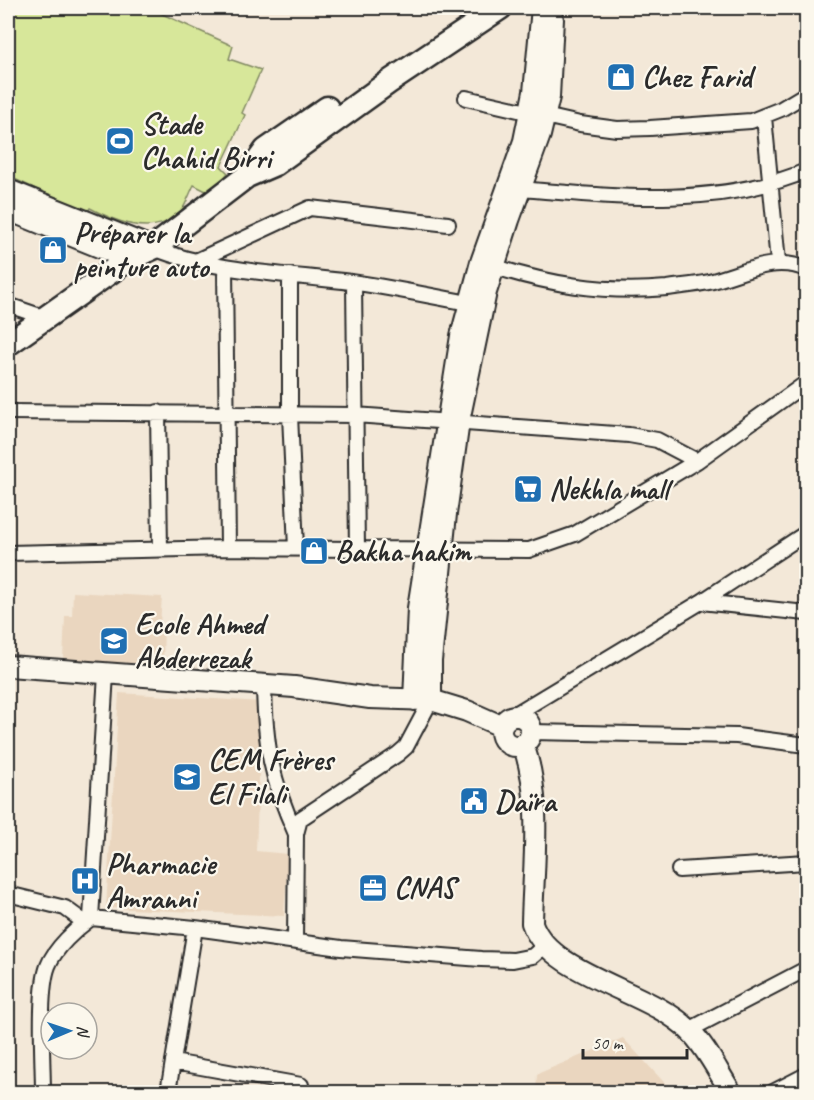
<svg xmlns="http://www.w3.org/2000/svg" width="814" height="1100" font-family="Caveat,sans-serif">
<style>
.built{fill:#ead6bf}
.green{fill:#d7e79a;stroke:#818962;stroke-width:1.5}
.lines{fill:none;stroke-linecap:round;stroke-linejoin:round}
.minor-casing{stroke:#2b2b2b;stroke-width:18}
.secondary-casing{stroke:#2b2b2b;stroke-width:24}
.primary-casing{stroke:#2b2b2b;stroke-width:27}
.minor{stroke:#fbf7ec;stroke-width:14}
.secondary{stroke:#fbf7ec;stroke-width:20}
.primary{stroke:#fbf7ec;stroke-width:22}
.labels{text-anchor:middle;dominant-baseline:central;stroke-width:4.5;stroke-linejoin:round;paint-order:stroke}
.poi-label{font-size:30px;font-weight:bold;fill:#2b2b2b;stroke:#fbf7ec;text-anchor:start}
</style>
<rect width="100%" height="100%" fill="#f3e8d8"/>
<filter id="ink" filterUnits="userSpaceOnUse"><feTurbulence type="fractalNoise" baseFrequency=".0167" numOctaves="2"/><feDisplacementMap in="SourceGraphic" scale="12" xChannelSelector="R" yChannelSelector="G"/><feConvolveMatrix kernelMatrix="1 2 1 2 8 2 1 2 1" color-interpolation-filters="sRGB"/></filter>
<g filter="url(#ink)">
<path class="built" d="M 73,592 L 162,597 L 160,624 L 164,624 L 163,665 L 63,659 L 65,616 L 72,616 Z
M 119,693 L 262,702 L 256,851 L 288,854 L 284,916 L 106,908 Z
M 623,1038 L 673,1092 L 536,1092 L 537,1074 Z"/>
<path class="green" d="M 8,8 L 149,8 L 233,46 L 229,59 L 261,70 L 242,113 L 245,115 L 221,166 L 228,173 L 210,193 L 194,185 C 189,194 184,212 175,217 C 149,236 114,221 90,208 L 87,213 L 8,176 Z"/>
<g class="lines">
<g class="minor-casing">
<path id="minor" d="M 466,98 L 580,124 L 617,129 L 650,128 L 751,121 L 781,109 L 806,94
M 764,117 L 778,262
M 521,189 C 615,197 717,208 806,171
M 153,248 C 215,272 285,274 351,282 C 394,288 436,297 478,305
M 196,261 L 310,208 L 448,224
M 486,264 C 547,284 603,294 667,288 C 681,286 695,285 709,282 C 742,274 773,255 806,269
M 225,267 L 228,548
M 290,275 L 290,415 L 296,548
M 354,283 L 357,550
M 8,305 L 46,318
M 8,412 L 355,415 L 629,435 L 657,440 L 697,461
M 158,412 L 160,549
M 8,553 L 228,548 L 529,550 L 575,534 L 697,461 L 806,383
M 701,602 L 806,613
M 264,685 C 265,745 271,779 296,834
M 512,716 L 701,602 L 806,533
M 531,732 L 737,736 L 806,745
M 679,870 L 806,862
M 8,894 L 65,908 L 84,922
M 91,918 L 106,674
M 295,941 L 296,834 L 300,819 L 398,754 L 406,747 L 431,700
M 689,1030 L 806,969
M 173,1062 L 301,1085
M 43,1092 C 43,1062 38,992 48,966 C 55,948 76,929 91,918 L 195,928 L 341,948 L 481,959 L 513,960 L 533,956 L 544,946
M 168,1092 L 195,928
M 773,1092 L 806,1075"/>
</g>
<g class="secondary-casing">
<path id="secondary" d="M 8,190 L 153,248
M 8,210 L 129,259
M 8,666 L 294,687 L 370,698 L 431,700 L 467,711 L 501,726
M 414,700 L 418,608 L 461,336 L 481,262 L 524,141 L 534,92 L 542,8
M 431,700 L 431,661 L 446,514 L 459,421 L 486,292 L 509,220 L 540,135 L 549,97 L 553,19
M501 731a15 15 0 1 1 30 0a15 15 0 1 1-30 0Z
M 523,745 C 543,797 533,867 532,923 C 550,976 650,990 690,1031 C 707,1048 718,1072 731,1092"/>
</g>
<g class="primary-casing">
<path id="primary" d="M 247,176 L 266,150 L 327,108
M 8,344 L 129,259 L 153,248 L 247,176 L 275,164 L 389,82 L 500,8"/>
</g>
<use href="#minor" class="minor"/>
<use href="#secondary" class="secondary"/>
<use href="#primary" class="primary"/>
</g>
</g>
<defs>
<g id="shop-square" transform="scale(1.5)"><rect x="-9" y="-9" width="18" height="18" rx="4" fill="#1f6fb2" stroke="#fbf7ec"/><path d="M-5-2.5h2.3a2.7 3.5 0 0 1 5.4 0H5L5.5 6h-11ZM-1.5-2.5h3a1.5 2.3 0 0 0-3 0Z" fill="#fff"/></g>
<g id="stadium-square" transform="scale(1.5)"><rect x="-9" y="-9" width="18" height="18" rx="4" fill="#1f6fb2" stroke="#fbf7ec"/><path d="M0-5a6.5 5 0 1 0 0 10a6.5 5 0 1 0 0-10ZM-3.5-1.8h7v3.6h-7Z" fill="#fff"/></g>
<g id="supermarket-square" transform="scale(1.5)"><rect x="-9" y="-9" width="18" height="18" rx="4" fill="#1f6fb2" stroke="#fbf7ec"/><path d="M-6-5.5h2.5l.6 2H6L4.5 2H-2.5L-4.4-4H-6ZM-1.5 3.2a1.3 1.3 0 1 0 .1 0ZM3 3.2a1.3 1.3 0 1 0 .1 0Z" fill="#fff"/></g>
<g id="school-square" transform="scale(1.5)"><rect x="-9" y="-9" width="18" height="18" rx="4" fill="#1f6fb2" stroke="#fbf7ec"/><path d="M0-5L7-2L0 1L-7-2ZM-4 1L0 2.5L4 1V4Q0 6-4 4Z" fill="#fff"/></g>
<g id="civic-square" transform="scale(1.5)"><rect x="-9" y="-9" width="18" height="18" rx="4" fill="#1f6fb2" stroke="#fbf7ec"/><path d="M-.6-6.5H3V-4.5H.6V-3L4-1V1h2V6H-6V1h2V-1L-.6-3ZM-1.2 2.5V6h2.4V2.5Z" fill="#fff"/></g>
<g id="hospital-square" transform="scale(1.5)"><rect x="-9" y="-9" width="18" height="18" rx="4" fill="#1f6fb2" stroke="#fbf7ec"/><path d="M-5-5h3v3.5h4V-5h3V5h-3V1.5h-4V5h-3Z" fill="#fff"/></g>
<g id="office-square" transform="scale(1.5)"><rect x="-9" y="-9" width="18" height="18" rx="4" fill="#1f6fb2" stroke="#fbf7ec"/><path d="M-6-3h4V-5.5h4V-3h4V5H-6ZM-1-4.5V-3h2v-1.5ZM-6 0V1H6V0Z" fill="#fff"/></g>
</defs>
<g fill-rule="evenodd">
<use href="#shop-square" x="621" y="77"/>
<use href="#stadium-square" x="120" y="141"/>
<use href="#shop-square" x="53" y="250"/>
<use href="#supermarket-square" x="528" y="489"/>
<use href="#shop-square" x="314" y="551"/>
<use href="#school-square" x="114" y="641"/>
<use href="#school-square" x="187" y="777"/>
<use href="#civic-square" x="474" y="801"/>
<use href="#hospital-square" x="85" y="881"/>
<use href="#office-square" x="373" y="888"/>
</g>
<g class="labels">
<g class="poi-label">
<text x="642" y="77">Chez Farid</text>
<text x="141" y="124">Stade<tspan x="141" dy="34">Chahid Birri</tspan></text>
<text x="74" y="233">Préparer la<tspan x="74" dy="34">peinture auto</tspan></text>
<text x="549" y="489">Nekhla mall</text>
<text x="335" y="551">Bakha hakim</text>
<text x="135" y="624">Ecole Ahmed<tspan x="135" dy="34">Abderrezak</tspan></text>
<text x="208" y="760">CEM Frères<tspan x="208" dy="34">El Filali</tspan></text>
<text x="495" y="801">Daïra</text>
<text x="106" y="864">Pharmacie<tspan x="106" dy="34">Amranni</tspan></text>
<text x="394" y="888">CNAS</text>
</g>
</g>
<rect width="814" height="1100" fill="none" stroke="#fbf7ec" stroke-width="30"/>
<rect x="15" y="15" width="784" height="1070" fill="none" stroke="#2b2b2b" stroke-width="2" filter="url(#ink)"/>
<g transform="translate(69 1031) rotate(88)"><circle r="28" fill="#fbf7ec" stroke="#a8a59f" stroke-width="1.5"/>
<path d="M0-4.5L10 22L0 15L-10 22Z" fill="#1f6fb2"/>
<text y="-9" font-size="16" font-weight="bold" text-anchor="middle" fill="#2b2b2b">N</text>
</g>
<path d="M583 1049v9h104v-9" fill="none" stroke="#2b2b2b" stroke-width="3"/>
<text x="592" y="1049" font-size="18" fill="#2b2b2b" stroke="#fbf7ec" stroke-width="4.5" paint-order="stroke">50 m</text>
</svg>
